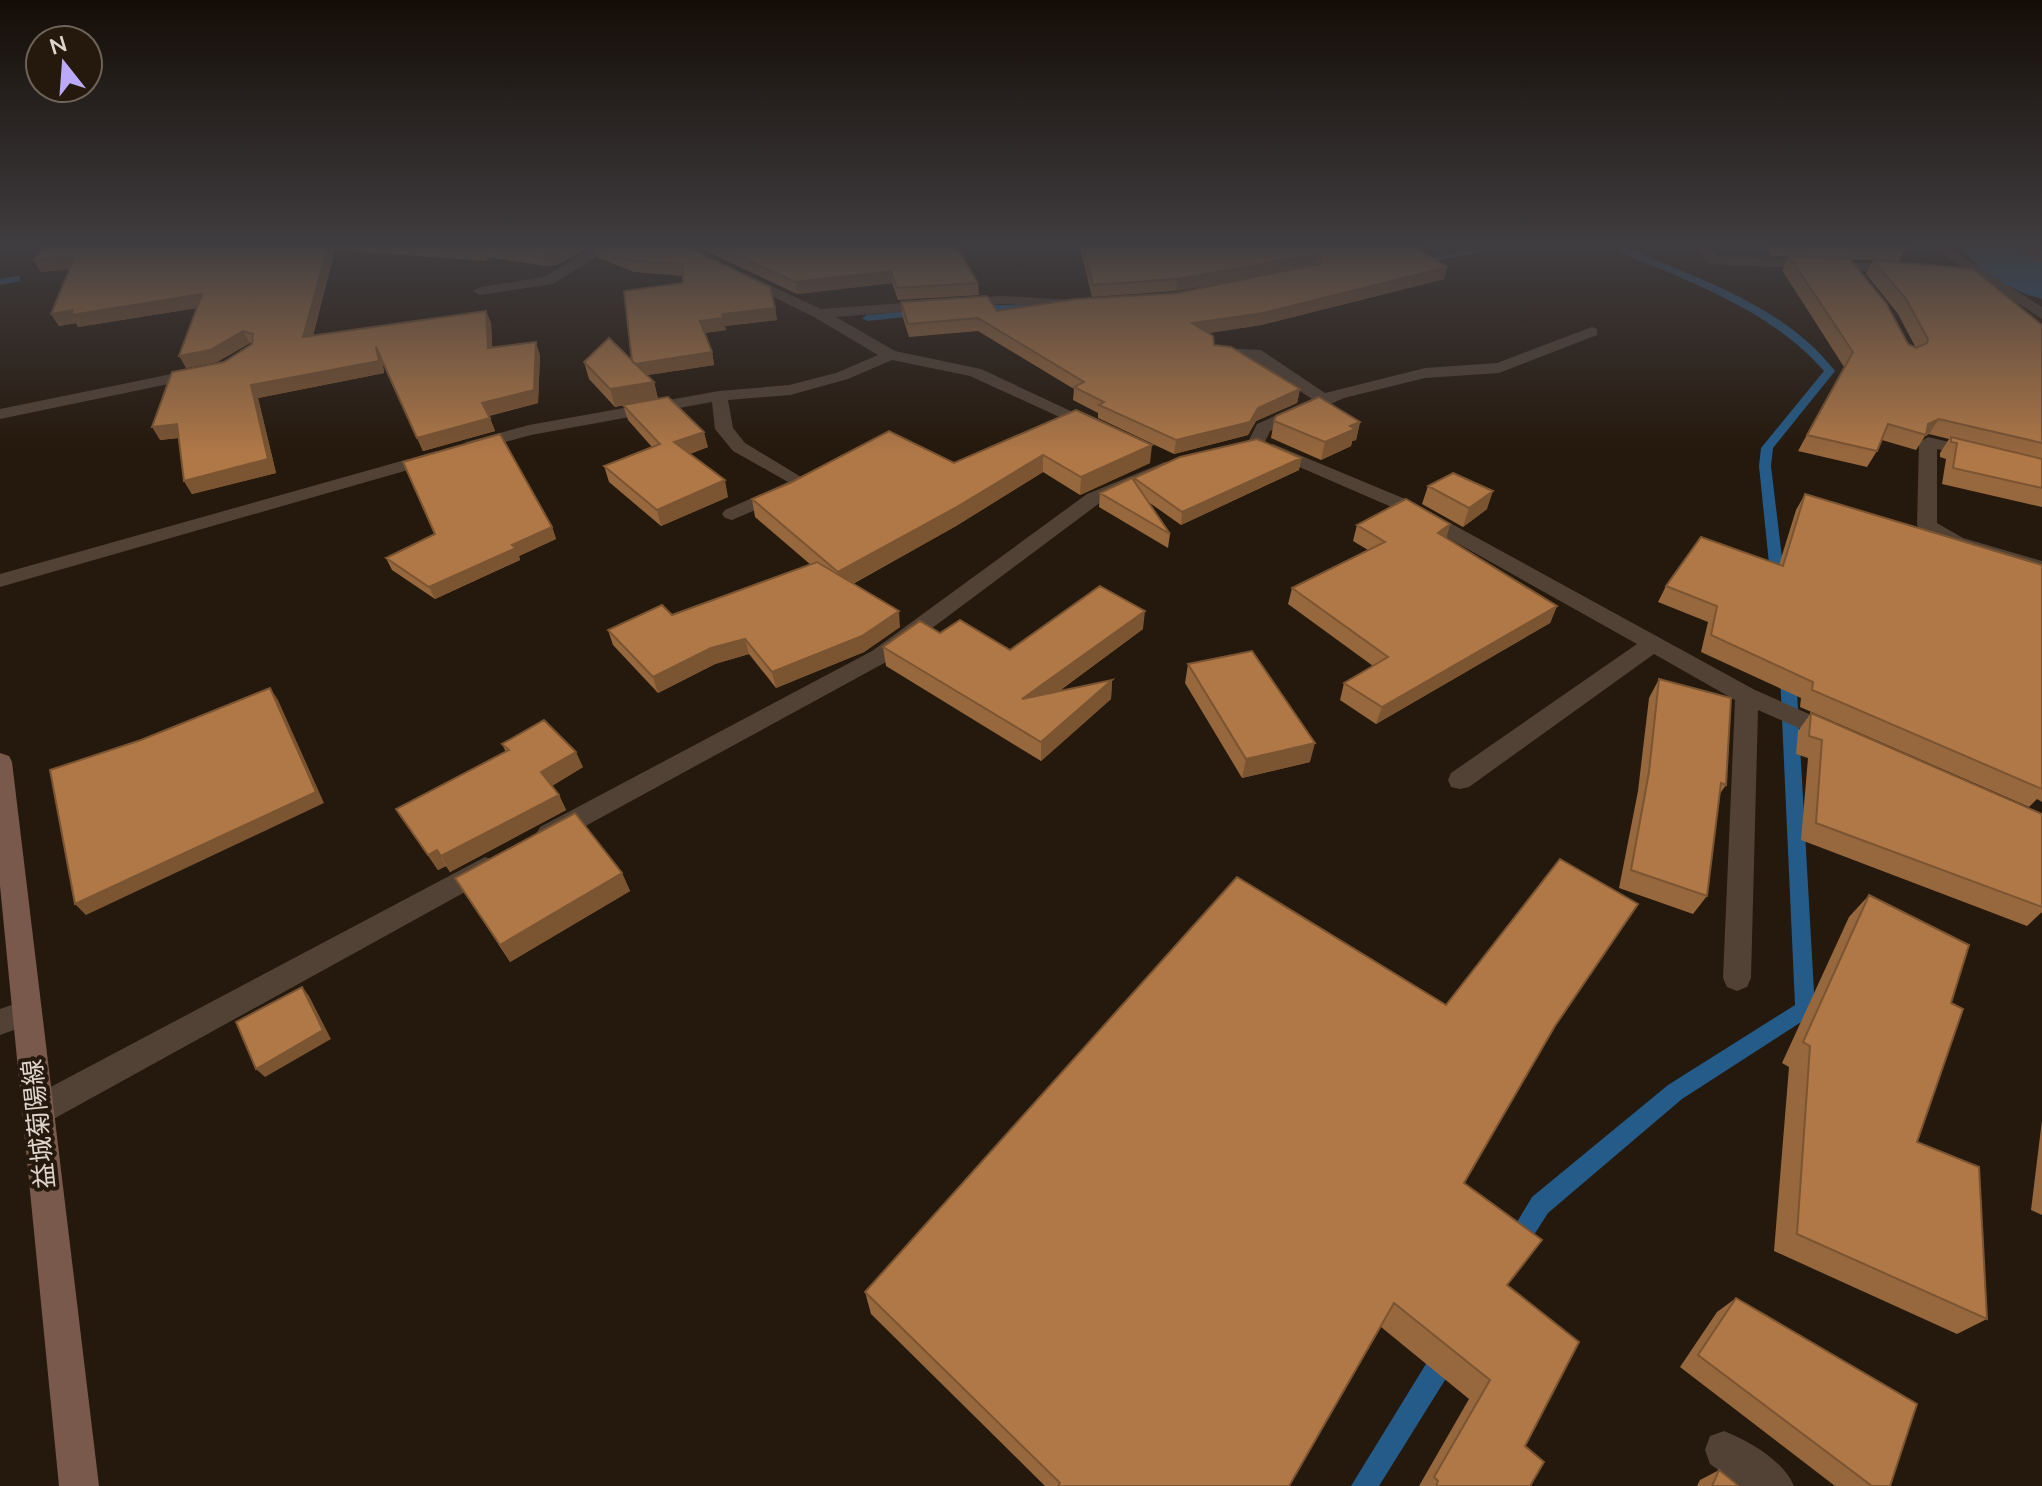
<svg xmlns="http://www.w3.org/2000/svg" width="2042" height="1486" font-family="Mulish,'Noto Sans JP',sans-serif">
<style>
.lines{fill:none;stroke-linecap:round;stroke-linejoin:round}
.stream{fill:#245b89;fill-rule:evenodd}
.river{fill:#245b89;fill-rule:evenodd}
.lane{fill:#524235;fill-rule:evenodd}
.street{fill:#524235;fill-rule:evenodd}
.secondary{fill:#79594b;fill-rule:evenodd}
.wall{fill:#97673d}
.shaded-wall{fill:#7b5432}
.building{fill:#b07847;stroke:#7b5432;stroke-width:2}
.labels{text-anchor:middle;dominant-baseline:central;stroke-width:8;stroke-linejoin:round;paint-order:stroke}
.near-street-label{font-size:26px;fill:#dfd5cd;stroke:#25180c}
</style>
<rect width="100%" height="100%" fill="#25180c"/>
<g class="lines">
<path class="stream" d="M 1492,247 L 1513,247 L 1415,264 L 1410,261 Z
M 1612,247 C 1630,246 1648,257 1665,264 C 1727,289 1793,317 1835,371 L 1773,448 L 1771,466 L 1785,583 L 1783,586 L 1773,586 L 1771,583 L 1759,466 L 1761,448 L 1824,371 C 1784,325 1730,299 1675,275 C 1655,266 1630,259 1612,247 Z
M 17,276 L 20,277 L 20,281 L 0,285 L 0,279 Z
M 1045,305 L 1049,306 L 1049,310 L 972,311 L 967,308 L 972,305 Z
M 921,310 L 926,313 L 925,315 L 867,321 L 862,318 L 867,315 Z
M 1788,669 L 1796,674 L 1815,1009 L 1812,1015 L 1682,1099 L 1548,1213 L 1523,1252 L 1515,1255 L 1507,1252 L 1504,1244 L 1532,1197 L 1668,1085 L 1795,1005 L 1780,674 Z
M 1446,1343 L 1455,1346 L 1458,1355 L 1455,1364 L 1379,1486 L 1351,1486 L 1437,1346 Z"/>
<path class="river" d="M 1961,247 L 2024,247 L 2042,258 L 2042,299 C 2014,292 1978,271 1961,247 Z"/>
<path class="lane" d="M 26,1000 L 36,1004 L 41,1013 L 36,1022 L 0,1035 L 0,1009 Z
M 1724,1431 C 1749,1441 1784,1461 1794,1486 L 1741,1486 L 1710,1464 L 1705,1450 L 1710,1436 Z"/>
<path class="street" d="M 595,247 L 611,247 L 553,284 L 480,295 L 473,291 L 480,287 L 544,277 Z
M 1695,247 L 1709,247 L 1717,256 L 1901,265 L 1908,269 L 1901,273 L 1713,264 L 1708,263 Z
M 1931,247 L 1947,247 L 2042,307 L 2042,319 Z
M 2016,247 L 2032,247 L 2042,252 L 2042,262 Z
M 744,273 L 821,309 L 1001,296 L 1089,301 L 1091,304 L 1084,308 L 1001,304 L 836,317 L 895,351 L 981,369 L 1107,428 L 1098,433 L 1092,432 L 970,376 L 892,360 L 848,379 L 790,395 L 728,400 L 733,428 L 745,443 L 811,483 L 809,487 L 732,520 L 725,518 L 722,514 L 725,510 L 788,482 L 733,451 L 715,429 L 712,402 L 531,435 L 472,451 L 463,446 L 466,442 L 529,425 L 719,391 L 789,385 L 836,373 L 878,355 L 814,317 L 739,280 L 737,277 Z
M 1592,327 L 1597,329 L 1597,335 L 1499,373 L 1425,378 L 1344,398 L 1270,431 L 1263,446 L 1257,447 L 1248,442 L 1257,424 L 1312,399 L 1251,358 L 1220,358 L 1212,353 L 1220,348 L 1261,350 L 1325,393 L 1425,368 L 1497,363 Z
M 201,368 L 209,373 L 207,376 L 0,419 L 0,409 Z
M 1928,437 L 1979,449 L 1982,453 L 1973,458 L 1937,449 L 1937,523 L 1963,538 L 2042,561 L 2042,573 L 1949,546 L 1920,529 L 1917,525 L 1919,442 Z
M 1273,444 L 1410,501 L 1755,690 L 1843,729 L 1847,735 L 1843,741 L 1835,744 L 1758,710 L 1751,978 L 1747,987 L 1737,991 L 1727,987 L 1723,978 L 1735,700 L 1654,654 L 1469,787 L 1460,789 L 1451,787 L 1448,780 L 1451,773 L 1637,644 L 1396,509 L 1267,453 L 1264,449 Z
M 437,451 L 443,452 L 446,456 L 443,460 L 0,587 L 0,574 Z
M 1165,462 L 1174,467 L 1171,471 L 1101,502 L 888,661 L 558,841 L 549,844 L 540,841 L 536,834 L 540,827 L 872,651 L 1087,494 Z
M 485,857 L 494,860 L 498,868 L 494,876 L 48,1122 L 37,1126 L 26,1122 L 21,1111 L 26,1100 Z"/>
<path class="secondary" d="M 0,753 L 9,756 L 12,762 L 99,1486 L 59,1486 L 0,886 Z"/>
</g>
<path class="wall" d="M 44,247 L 589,247 L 559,264 L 547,266 L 487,257 L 488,261 L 335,250 L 313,336 L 486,311 L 491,323 L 492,347 L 540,355 L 538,403 L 489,416 L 495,431 L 423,451 L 382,359 L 384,373 L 258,398 L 276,473 L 192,494 L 184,481 L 179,438 L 160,440 L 224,362 L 252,344 L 250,343 L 217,362 L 186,368 L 197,308 L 78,327 L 76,323 L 59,326 L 51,314 L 70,269 L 41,272 L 34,260 Z
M 596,247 L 687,247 L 775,308 L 777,320 L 725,326 L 726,330 L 705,333 L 712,352 L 714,365 L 647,375 L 654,382 L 658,399 L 708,447 L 690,454 L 728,497 L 661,526 L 609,482 L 604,466 L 652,447 L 628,420 L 623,405 L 615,407 L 589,379 L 584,362 L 632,361 L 683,283 L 683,276 L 634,272 L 599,258 Z
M 697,247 L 963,247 L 957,248 L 978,283 L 979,295 L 898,300 L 892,283 L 797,294 Z
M 1080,247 L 1415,247 L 1447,267 L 1444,279 L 1261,325 L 1208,333 L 1214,345 L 1300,389 L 1297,403 L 1256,421 L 1248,435 L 1174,454 L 1098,418 L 1098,413 L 1073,400 L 1074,389 L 978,331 L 909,337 L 902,315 L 901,302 L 997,311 L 1177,293 L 1250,278 L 1176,291 L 1092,297 Z
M 1767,247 L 1902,247 L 1906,249 L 1899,261 L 1850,259 L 1908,344 L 1916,348 L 1898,314 L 1866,274 L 1873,260 L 2042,325 L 2042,507 L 1942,484 L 1946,459 L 1940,457 L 1940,453 L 1949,439 L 1929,434 L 1925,436 L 1916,450 L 1882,440 L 1877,451 L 1867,467 L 1798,451 L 1844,367 L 1782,270 L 1789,256 L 1772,256 Z
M 1076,410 L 1150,463 L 1080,495 L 1043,472 L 956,526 L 853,584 L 900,627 L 864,652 L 776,688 L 749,654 L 715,664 L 658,693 L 613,645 L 608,630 L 672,615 L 811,565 L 755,517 L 752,499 L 954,463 Z
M 1274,421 L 1360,422 L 1356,440 L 1352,441 L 1351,446 L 1321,460 L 1271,438 Z
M 1301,458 L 1299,470 L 1181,525 L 1147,501 L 1170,534 L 1168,548 L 1099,507 L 1100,493 L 1134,482 L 1134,478 Z
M 1428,486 L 1487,509 L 1463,527 L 1422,504 Z
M 1805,494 L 2042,565 L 2042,802 L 2037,799 L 2029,807 L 1800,707 L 1801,698 L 1701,652 L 1708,622 L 1658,602 L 1666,586 L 1779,565 L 1796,510 Z
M 1450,524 L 1446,538 L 1557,606 L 1550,623 L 1376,724 L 1340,700 L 1344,683 L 1373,666 L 1288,604 L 1292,588 L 1368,550 L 1353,541 L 1357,525 Z
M 552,527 L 556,539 L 519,556 L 520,560 L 435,599 L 392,570 L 386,558 Z
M 1143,629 L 1058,692 L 1112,680 L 1111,699 L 1041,761 L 886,666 L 883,647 L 940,633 L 1010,650 Z
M 1188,664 L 1310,762 L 1242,778 L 1185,683 Z
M 1659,679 L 1726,785 L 1719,795 L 1707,896 L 1693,914 L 1619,888 L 1638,791 L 1649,698 Z
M 1811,713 L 2042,814 L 2042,912 L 2027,926 L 1801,840 L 1808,758 L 1796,754 L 1798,731 Z
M 502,744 L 583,767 L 552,786 L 559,795 L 566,810 L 450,872 L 446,866 L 438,870 L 396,809 L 506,752 Z
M 622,873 L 630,891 L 510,962 L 455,878 Z
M 1869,895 L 1951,1003 L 1917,1142 L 1987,1319 L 1957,1334 L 1774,1251 L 1789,1067 L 1782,1063 L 1849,917 Z
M 1446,1005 L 1554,1028 L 1464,1183 L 1507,1285 L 1530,1486 L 1419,1486 L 1469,1399 L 1381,1327 L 1289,1486 L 1045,1486 L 871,1314 L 865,1292 Z
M 2042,1120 L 2042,1215 L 2031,1210 Z
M 1736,1298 L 1890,1486 L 1835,1486 L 1680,1367 L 1717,1312 Z
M 1719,1470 L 1739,1486 L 1697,1486 L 1700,1480 Z"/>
<path class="shaded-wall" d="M 328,247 L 333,247 L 335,250 L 309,349 L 303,337 Z
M 566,247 L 589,247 L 559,264 L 547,266 L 543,254 Z
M 1319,254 L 1316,266 L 1176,291 L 1177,279 Z
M 75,256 L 82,267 L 41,272 L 34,260 Z
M 1447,267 L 1444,279 L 1261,325 L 1191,336 L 1192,323 Z
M 891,271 L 892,283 L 797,294 L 795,282 Z
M 202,294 L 209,306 L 78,327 L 76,323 L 59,326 L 51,314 Z
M 775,308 L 777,320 L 725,326 L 726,330 L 703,333 L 700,321 L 722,314 Z
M 486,311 L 491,323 L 493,360 L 488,348 Z
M 243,331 L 250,343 L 217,362 L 186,368 L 179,356 Z
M 536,342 L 540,355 L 538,403 L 487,416 L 482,403 Z
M 376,347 L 382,359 L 384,373 L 258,398 L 276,473 L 192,494 L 184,481 L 251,385 Z
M 712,352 L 714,365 L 636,377 L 633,364 Z
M 654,382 L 658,399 L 615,407 L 610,389 Z
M 1300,389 L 1297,403 L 1256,421 L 1248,435 L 1174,454 L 1176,440 L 1258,408 Z
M 490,418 L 495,431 L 423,451 L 417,438 Z
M 1939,419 L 1929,434 L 1925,436 L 1928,424 Z
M 1360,422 L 1356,440 L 1352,441 L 1351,446 L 1321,460 L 1325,442 L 1350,426 Z
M 177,424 L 185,437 L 160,440 L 152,427 Z
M 704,432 L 708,447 L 678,458 L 674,442 Z
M 1152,445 L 1150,463 L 1080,495 L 1081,477 Z
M 1043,455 L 1043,472 L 956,526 L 841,590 L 838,572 Z
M 1301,458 L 1299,470 L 1181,525 L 1182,512 Z
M 725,480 L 728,497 L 661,526 L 657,510 Z
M 1493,491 L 1487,509 L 1463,527 L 1469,508 Z
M 1450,524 L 1445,540 L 1438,533 Z
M 552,527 L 556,539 L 519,556 L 520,560 L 435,599 L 429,587 L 512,545 Z
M 1557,606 L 1550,623 L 1376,724 L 1382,707 Z
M 899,611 L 900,627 L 864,652 L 776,688 L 772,672 Z
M 1145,611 L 1143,629 L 1022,718 L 1022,699 Z
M 745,639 L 749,654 L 715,664 L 658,693 L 653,677 L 711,648 Z
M 1112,680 L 1111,699 L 1041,761 L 1041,742 Z
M 270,688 L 278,700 L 324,803 L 86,915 L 75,904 Z
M 1315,743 L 1310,762 L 1242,778 L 1246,759 Z
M 576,752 L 583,767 L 548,788 L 541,772 Z
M 559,795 L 566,810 L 450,872 L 441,856 Z
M 437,850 L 446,866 L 438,870 L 428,855 Z
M 622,873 L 630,891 L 510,962 L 500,945 Z
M 302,987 L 309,996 L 331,1039 L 265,1077 L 256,1069 Z"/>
<path class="building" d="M 44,247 L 328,247 L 303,337 L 486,311 L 488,348 L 536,342 L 534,390 L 482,403 L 490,418 L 417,438 L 376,347 L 379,361 L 251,385 L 268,459 L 184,481 L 177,424 L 152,427 L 172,372 L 224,362 L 252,344 L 253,334 L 243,331 L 210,350 L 179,356 L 202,294 L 71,315 L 73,310 L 51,314 L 75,256 L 34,260 Z
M 440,247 L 483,247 L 484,250 Z
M 493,247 L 566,247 L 555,252 L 543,254 Z
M 596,247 L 687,247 L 770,287 L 775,308 L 722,314 L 723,318 L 700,321 L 712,352 L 635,364 L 632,361 L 624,291 L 683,283 L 682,264 L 631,261 Z
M 719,247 L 956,247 L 978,283 L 897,288 L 891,271 L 795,282 Z
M 1083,247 L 1415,247 L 1447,267 L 1263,313 L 1192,323 L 1213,336 L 1214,345 L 1231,347 L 1300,389 L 1258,408 L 1250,422 L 1176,440 L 1099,405 L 1104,402 L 1074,387 L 1084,382 L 978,318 L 908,324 L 901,302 L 987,296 L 997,311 L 1076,299 L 1177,293 L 1322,263 L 1319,254 L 1177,279 L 1093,285 Z
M 1847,247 L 1902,247 L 1906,249 Z
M 1789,256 L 1850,259 L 1886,303 L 1908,344 L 1916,348 L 1927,343 L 1928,339 L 1906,299 L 1873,260 L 1973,269 L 2042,325 L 2042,443 L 1939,419 L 1928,424 L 1926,435 L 1888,424 L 1877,451 L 1807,435 L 1853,352 Z
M 609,338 L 654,382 L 610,389 L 584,362 Z
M 668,397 L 704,432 L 674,442 L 725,480 L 657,510 L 604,466 L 660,444 L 623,405 Z
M 1319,397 L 1360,422 L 1350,426 L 1355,429 L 1325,442 L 1274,421 L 1276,416 Z
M 1076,410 L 1152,445 L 1081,477 L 1043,455 L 955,508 L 838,572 L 752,499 L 790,483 L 889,431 L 954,463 Z
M 500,434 L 552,527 L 512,545 L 516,548 L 429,587 L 386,558 L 435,534 L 403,462 Z
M 1951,437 L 2042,459 L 2042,488 L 1953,468 L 1957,443 L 1951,442 Z
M 1257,439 L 1301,458 L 1182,512 L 1134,478 L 1180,457 Z
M 1453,473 L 1493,491 L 1469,508 L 1428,486 Z
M 1132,478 L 1170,534 L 1100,493 Z
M 1805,494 L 2042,565 L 2042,789 L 1812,690 L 1813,682 L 1711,635 L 1717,606 L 1666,586 L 1701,537 L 1783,566 Z
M 1406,499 L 1450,524 L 1438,533 L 1557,606 L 1382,707 L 1344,683 L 1388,657 L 1292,588 L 1385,542 L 1357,525 Z
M 817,562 L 899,611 L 862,636 L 772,672 L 745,639 L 711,648 L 653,677 L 608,630 L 662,605 L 672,615 Z
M 1100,586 L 1145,611 L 1022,699 L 1112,680 L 1041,742 L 883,647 L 920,621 L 940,633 L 960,620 L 1010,650 Z
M 1252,651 L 1315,743 L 1246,759 L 1188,664 Z
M 1659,679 L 1731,698 L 1726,785 L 1721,783 L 1707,896 L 1631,870 L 1649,772 Z
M 270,688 L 316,792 L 75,904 L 50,770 L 141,740 Z
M 1811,713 L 2042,814 L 2042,907 L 1816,823 L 1822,740 L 1809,736 Z
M 544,720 L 576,752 L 541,772 L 559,795 L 441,856 L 437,850 L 428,855 L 396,809 L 509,750 L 502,744 Z
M 575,813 L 622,873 L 500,945 L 455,878 Z
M 1560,859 L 1638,904 L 1555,1026 L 1464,1183 L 1542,1240 L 1507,1285 L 1579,1342 L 1525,1446 L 1544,1462 L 1530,1486 L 1436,1486 L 1438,1481 L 1434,1477 L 1490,1380 L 1394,1303 L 1289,1486 L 1058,1486 L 1060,1483 L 865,1292 L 1237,877 L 1446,1005 Z
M 1869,895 L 1969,945 L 1951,1003 L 1963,1009 L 1917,1142 L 1979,1167 L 1987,1319 L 1797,1234 L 1810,1046 L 1803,1042 Z
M 302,987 L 323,1030 L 256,1069 L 236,1022 Z
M 1736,1298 L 1917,1404 L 1890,1486 L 1872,1486 L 1698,1355 Z
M 1719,1470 L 1739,1486 L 1712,1486 Z"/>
<linearGradient id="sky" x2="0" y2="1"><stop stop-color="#140d07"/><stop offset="0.54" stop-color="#403d40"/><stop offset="1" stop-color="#403d40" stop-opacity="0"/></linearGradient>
<rect width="2042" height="455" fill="url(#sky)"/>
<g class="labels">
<g class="near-street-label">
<text transform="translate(38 1124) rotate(-96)">益城菊陽線</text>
</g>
</g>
<g transform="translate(64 64) rotate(343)"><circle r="38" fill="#25180c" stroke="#6f6459" stroke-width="2"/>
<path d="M0-6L14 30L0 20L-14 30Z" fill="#baaaf7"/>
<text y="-12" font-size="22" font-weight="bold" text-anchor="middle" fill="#dfd5cd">N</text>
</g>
</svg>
